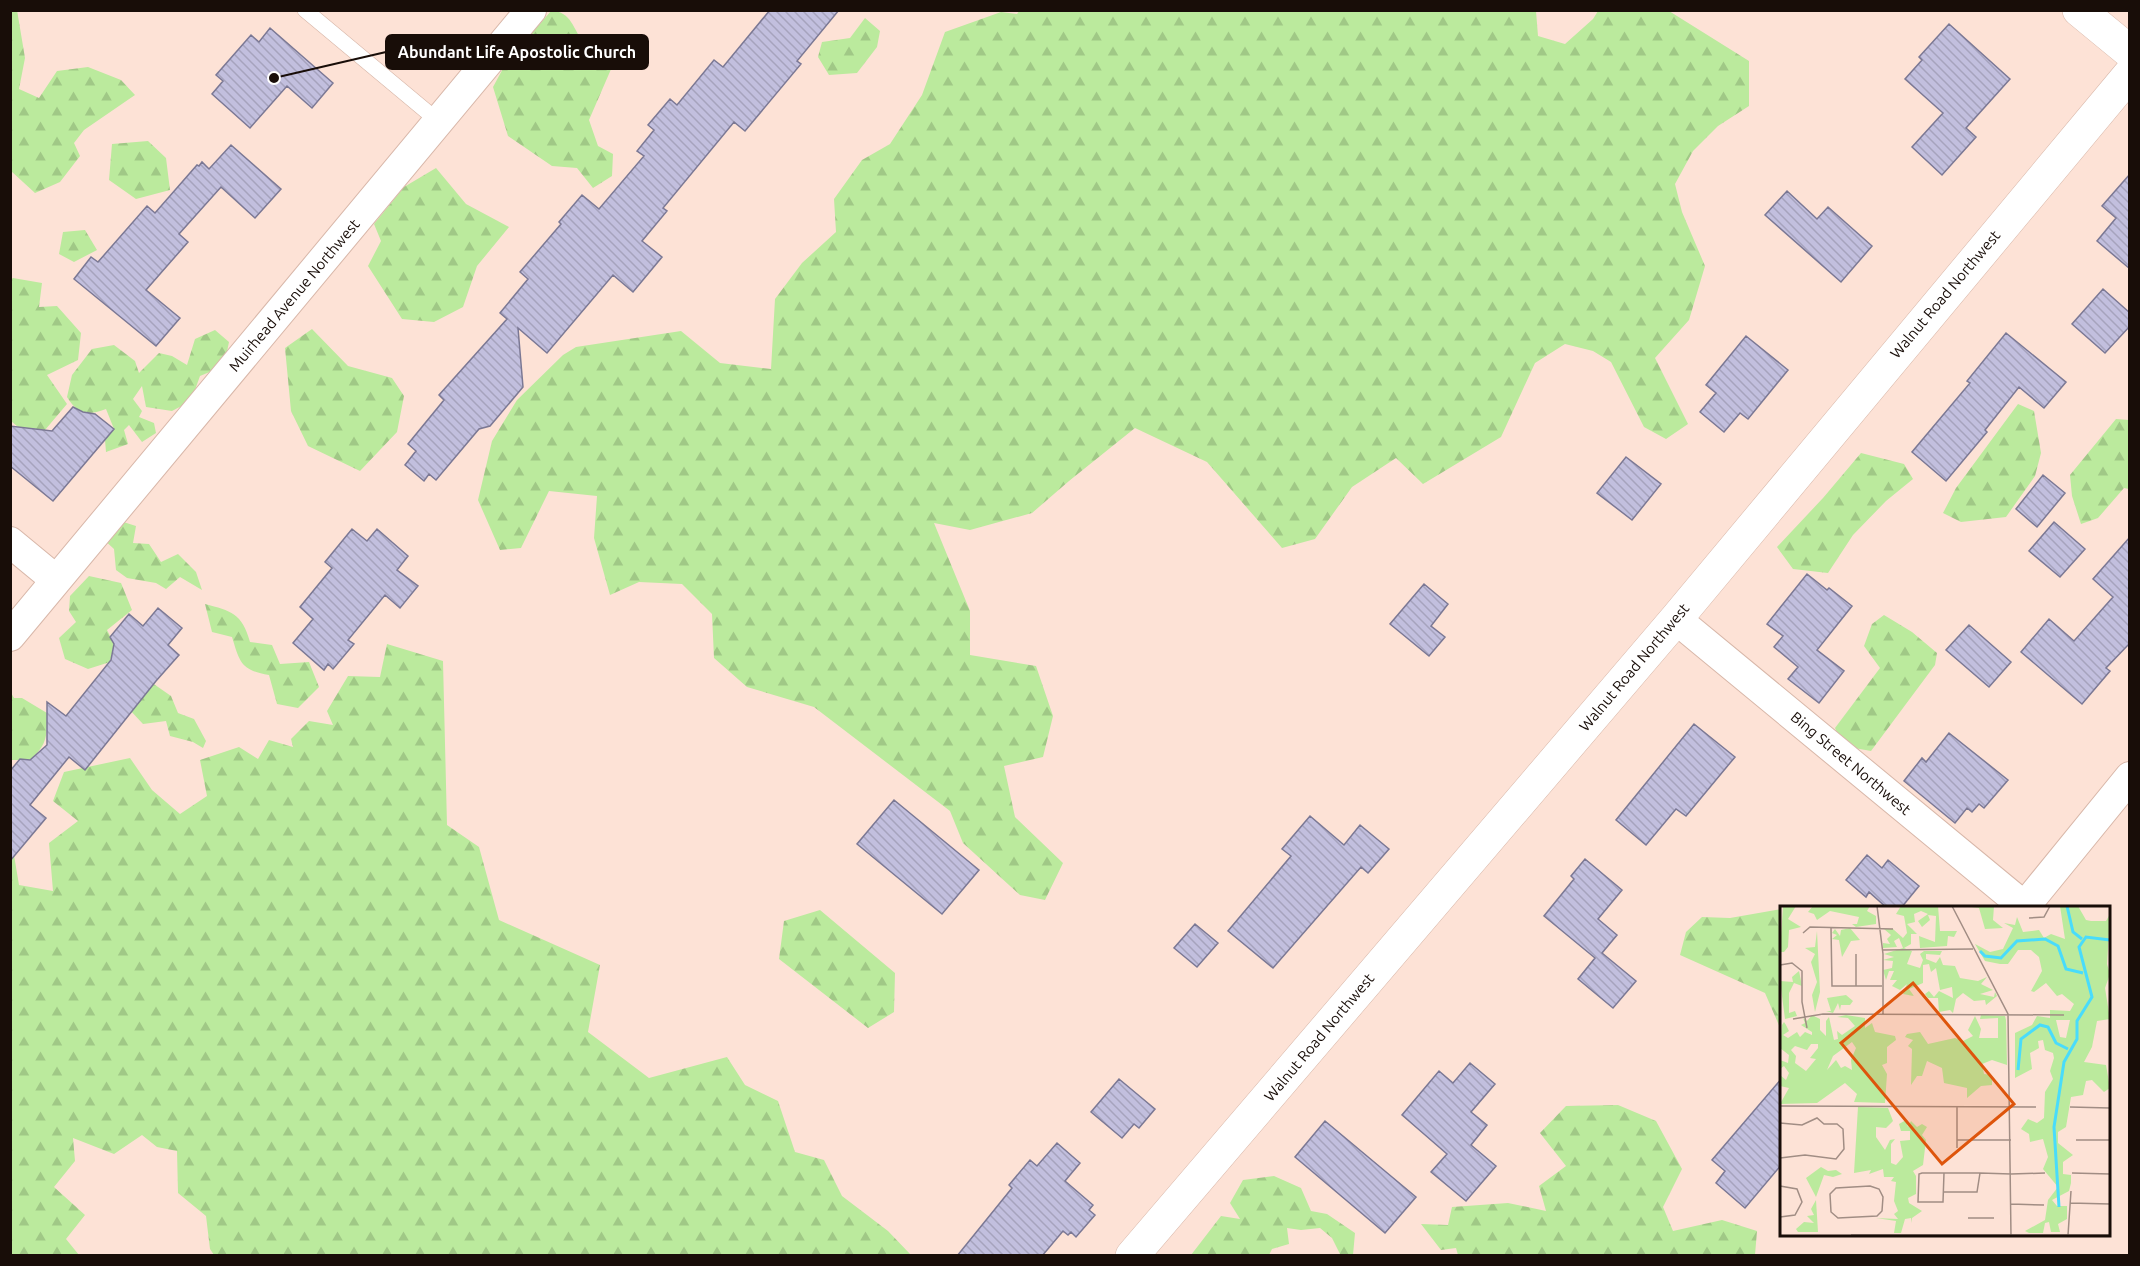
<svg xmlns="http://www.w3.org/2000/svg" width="2140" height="1266" font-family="Ubuntu,sans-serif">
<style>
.forest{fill:url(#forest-firs)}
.building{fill:url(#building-back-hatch);stroke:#7b7894;stroke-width:1.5}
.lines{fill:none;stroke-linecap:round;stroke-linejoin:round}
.service-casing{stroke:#d8b7a9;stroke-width:16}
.minor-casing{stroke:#d8b7a9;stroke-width:32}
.tertiary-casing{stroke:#d8b7a9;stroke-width:34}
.service{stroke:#fff;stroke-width:15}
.minor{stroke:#fff;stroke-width:30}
.tertiary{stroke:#fff;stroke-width:33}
.labels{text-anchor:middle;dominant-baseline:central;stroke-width:4.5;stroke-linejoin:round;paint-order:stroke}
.street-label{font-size:15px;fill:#180d08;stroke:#fff}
.inset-river{fill:none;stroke:#49dcfb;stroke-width:3}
.inset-road{fill:none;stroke:#a18d84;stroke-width:1.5}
.view{fill:#de550c;fill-opacity:0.15;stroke:#de550c;stroke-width:3}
.inset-edge{fill:none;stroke:#180d08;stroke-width:3}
.leader{fill:none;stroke:#180d08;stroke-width:2}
.callout-dot{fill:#180d08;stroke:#fff;stroke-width:2}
.callout{fill:#180d08;stroke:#180d08;stroke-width:2}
.callout-label{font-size:16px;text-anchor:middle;font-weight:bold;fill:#fff}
</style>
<defs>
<pattern id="forest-firs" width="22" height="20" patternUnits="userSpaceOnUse" patternTransform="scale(1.5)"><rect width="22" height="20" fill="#bbea9d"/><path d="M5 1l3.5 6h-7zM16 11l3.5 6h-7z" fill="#a0c886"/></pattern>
<pattern id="building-back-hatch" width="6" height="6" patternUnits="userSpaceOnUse" patternTransform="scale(1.5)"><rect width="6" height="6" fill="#c2bfde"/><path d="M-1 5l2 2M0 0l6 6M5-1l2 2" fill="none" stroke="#a6a3bd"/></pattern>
</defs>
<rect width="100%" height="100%" fill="#fde2d6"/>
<path class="forest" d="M 17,10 L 25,58 L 19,89 L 39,98 L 57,71 L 88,67 L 121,80 L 135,95 L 84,130 L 74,143 L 80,156 L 60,182 L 35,193 L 11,171 L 10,11 Z
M 1020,10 L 1536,11 L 1538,36 L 1565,44 L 1593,19 L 1598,11 L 1669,11 L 1749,61 L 1749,106 L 1718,126 L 1693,151 L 1675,184 L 1682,212 L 1705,266 L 1689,320 L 1655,358 L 1688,424 L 1666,439 L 1644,427 L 1611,362 L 1593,351 L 1565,344 L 1535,363 L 1501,437 L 1423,484 L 1396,458 L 1352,487 L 1315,539 L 1282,548 L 1207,462 L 1135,428 L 1069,481 L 1032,513 L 970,530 L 934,523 L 970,611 L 970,655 L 1036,666 L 1053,716 L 1043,757 L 1004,766 L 1015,817 L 1063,863 L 1045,900 L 1020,895 L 963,843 L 950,811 L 814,707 L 747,687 L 714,658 L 712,614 L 682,584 L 639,582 L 610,595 L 594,538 L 597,496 L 549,491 L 521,548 L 500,550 L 478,500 L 492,441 L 517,400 L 563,355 L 576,347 L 681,331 L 720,363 L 771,369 L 775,299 L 802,263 L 836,232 L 834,199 L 862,160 L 890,144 L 922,95 L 945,32 L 1001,12 L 1017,14 Z
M 551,11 C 572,11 573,30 584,43 C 591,50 606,55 615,60 L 589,120 L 598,146 L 613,154 L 612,176 L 593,188 L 577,168 L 552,166 L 508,136 L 493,87 L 506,63 Z
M 865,18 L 880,31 L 877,47 L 857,73 L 829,75 L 818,57 L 822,42 L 850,38 Z
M 148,141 L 166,158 L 170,190 L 136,199 L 109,180 L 112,144 Z
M 436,168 L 466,204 L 509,227 L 477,266 L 463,307 L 434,322 L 402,319 L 368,266 L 381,241 L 374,224 L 404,187 Z
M 85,230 L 97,250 L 74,262 L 59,254 L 63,232 Z
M 13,278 L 42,283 L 39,307 L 57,306 L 81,333 L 78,360 L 47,375 L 67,404 L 45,430 L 18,427 L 11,421 L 10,280 Z
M 312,329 L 348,366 L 392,378 L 404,396 L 397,432 L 360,471 L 308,446 L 291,411 L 285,348 Z
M 215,330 L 229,342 L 224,366 L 200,376 L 191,401 L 172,411 L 146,407 L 142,386 L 133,399 L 142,411 L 139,417 L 154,423 L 156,433 L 142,442 L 129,425 L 124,430 L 128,444 L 106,452 L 105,440 L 114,429 L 106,409 C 87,416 78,415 67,397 L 72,375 L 92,349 L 114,345 L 135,361 L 139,373 L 159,353 L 172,356 L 187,365 L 195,339 Z
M 2018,404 L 2034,411 L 2041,453 L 2035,476 L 2006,517 L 1961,522 L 1943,513 L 1956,488 Z
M 2116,419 L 2129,420 L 2129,489 L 2124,488 L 2098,518 L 2081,524 L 2072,496 L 2070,475 Z
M 1861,453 L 1904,464 L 1913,479 L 1886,501 L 1853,535 L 1828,573 L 1793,569 L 1777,547 L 1823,498 Z
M 117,520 L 136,526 L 133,543 L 149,544 L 161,562 L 178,554 L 196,572 L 202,590 L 180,577 L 166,589 L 156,583 L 127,578 L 116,570 L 114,549 L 102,538 Z
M 89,576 L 121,583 L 132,610 L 107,630 L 114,644 L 110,662 L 88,669 L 65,659 L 59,638 L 76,622 L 69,611 L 70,596 Z
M 205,604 C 231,611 242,613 250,642 L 272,645 L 280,664 L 309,662 L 319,687 L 298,708 L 277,704 L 269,675 C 241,670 240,663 232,637 L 212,632 Z
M 1884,615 L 1912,632 L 1937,653 L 1935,665 L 1871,751 L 1843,746 L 1835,728 L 1880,668 L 1864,646 L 1872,624 Z
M 387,644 L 443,661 L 447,825 L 479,847 L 499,920 L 600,965 L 588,1032 L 649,1078 L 727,1057 L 745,1085 L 778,1101 L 795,1152 L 824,1160 L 842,1196 L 888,1231 L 911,1255 L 214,1255 L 210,1249 L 206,1216 L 178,1193 L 177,1151 L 157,1147 L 142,1135 L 114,1154 L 73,1138 L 75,1161 L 54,1187 L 85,1215 L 66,1239 L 79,1255 L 11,1255 L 10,848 L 13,849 L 19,885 L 53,891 L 49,843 L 78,821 L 53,801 L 64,772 L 130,758 L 152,790 L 180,814 L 207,796 L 200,760 L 239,747 L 258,759 L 269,740 L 293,747 L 291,739 L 309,721 L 333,725 L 327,711 L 348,676 L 380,677 Z
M 148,680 L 171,696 L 178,713 L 194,719 L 206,741 L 203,748 L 193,742 L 170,736 L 166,721 L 143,724 L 128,708 Z
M 10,691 L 14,698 L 22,698 L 47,713 C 47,735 48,744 30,760 L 11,760 Z
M 1781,909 L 1782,909 L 1781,1030 L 1765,993 L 1680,955 L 1686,932 L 1702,917 L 1730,918 Z
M 820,910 L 895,973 L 894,1012 L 868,1028 L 779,959 L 784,921 Z
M 1618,1105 L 1656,1121 L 1682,1169 L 1663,1207 L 1673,1231 L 1722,1220 L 1757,1231 L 1755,1255 L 1768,1255 L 1458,1255 L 1456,1248 L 1441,1250 L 1421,1224 L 1448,1225 L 1452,1207 L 1508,1203 L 1546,1211 L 1539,1186 L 1566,1166 L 1540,1133 L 1566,1106 Z
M 1274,1176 L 1301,1188 L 1311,1211 L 1327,1214 L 1355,1233 L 1353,1255 L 1340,1254 L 1332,1238 L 1320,1228 L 1301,1230 L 1287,1228 L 1289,1244 L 1272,1249 L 1269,1255 L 1191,1255 L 1221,1216 L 1240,1219 L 1230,1203 L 1243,1180 Z"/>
<path class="building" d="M 770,10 L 839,10 L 797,61 L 801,64 L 745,131 L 734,122 L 663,208 L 667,211 L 642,241 L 662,257 L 633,292 L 613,275 L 547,353 L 518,328 L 523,387 L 490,426 L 479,429 L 436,480 L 429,474 L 424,481 L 405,465 L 416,451 L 408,444 L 444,400 L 439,395 L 507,319 L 500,313 L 528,279 L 520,272 L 561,224 L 559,222 L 582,195 L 599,209 L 644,156 L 637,151 L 654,130 L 648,125 L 670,99 L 677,105 L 714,60 L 723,67 Z
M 1949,24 L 2010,79 L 1966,128 L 1976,137 L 1942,175 L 1912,147 L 1943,113 L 1905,79 L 1922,60 L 1919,57 Z
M 270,28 L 333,83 L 312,108 L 287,86 L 250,128 L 212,94 L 223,81 L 216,75 L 251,35 L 259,42 Z
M 231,145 L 281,189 L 255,218 L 221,187 L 179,234 L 188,242 L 146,290 L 180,318 L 156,346 L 74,279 L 91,257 L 98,262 L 147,206 L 155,213 L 197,165 L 199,166 L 202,162 L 209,169 Z
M 2130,174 L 2130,269 L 2097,241 L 2116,218 L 2102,206 Z
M 1787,191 L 1817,219 L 1828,207 L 1872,246 L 1841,282 L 1765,215 Z
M 2103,289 L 2130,313 L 2130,326 L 2105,353 L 2072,324 Z
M 2006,333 L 2066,382 L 2044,408 L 2019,387 L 1985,430 L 1987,432 L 1946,481 L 1912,452 L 1970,383 L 1967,381 Z
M 1746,336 L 1788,370 L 1748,419 L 1740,413 L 1724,432 L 1700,412 L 1716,393 L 1706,385 Z
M 73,407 L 83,412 L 95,414 L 114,429 L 53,501 L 10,466 L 10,426 L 52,431 Z
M 1626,457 L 1661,484 L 1632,520 L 1597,493 Z
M 2043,475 L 2065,493 L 2037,527 L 2016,509 Z
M 2054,522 L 2085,549 L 2060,577 L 2029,551 Z
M 352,529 L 367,541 L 377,529 L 408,556 L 397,570 L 418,586 L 400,608 L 385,595 L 348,640 L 354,644 L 333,669 L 328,664 L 324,670 L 293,643 L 313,619 L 300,607 L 332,568 L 325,562 Z
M 2130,537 L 2130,643 L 2106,668 L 2110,671 L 2082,704 L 2021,652 L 2049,619 L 2074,641 L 2113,597 L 2093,579 Z
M 1807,574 L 1827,590 L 1829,588 L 1852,606 L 1817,650 L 1844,671 L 1819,703 L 1788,679 L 1798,667 L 1774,647 L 1783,636 L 1767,624 Z
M 1424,584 L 1448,604 L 1431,626 L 1445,637 L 1429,656 L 1390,624 Z
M 158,608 L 182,628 L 168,645 L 179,655 L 156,681 L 85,770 L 69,757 L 30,805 L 46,818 L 10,861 L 10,771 L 20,759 L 30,760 L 47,745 L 47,702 L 66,716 L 111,660 L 114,644 L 110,637 L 129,614 L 143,626 Z
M 1969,625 L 2011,662 L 1989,687 L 1946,650 Z
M 1694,724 L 1735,757 L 1686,816 L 1676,809 L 1646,845 L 1616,820 Z
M 1949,733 L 2008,780 L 1984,808 L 1979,804 L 1972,812 L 1967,808 L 1955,823 L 1904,781 L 1922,758 L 1926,762 Z
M 894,800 L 979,870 L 942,914 L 857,844 Z
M 1310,816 L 1344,845 L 1360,825 L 1389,849 L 1368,873 L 1361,867 L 1273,968 L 1228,931 L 1291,856 L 1282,849 Z
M 1867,855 L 1882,868 L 1888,860 L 1919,886 L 1901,908 L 1887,908 L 1869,892 L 1866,897 L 1846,880 Z
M 1585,859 L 1622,890 L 1598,919 L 1617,935 L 1602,953 L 1636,981 L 1613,1008 L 1578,979 L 1595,958 L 1544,916 L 1574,879 L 1571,876 Z
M 1195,924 L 1218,943 L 1197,967 L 1174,948 Z
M 1470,1063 L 1495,1084 L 1471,1112 L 1487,1125 L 1471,1145 L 1496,1166 L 1466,1201 L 1431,1172 L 1447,1154 L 1402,1115 L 1439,1071 L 1453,1083 Z
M 1782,1078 L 1782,1164 L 1745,1208 L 1716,1183 L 1725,1171 L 1712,1160 Z
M 1119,1079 L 1155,1109 L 1139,1128 L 1134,1124 L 1122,1138 L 1091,1112 Z
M 1325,1121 L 1416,1197 L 1385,1233 L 1295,1157 Z
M 1057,1143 L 1080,1163 L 1065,1181 L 1093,1205 L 1089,1210 L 1095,1215 L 1076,1237 L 1071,1232 L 1068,1235 L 1063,1231 L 1042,1256 L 957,1256 L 1012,1188 L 1009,1185 L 1030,1160 L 1037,1166 Z"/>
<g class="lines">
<g class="service-casing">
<path id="service" d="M 305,10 L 438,121"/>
</g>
<g class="minor-casing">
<path id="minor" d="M 10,542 L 56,580
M 1676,619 L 2026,908
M 10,636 L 531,10
M 2025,906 L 2130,777"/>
</g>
<g class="tertiary-casing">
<path id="tertiary" d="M 2079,10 L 2130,52
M 1132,1256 L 1676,619 L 2130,74"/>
</g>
<use href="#service" class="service"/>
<use href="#minor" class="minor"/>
<use href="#tertiary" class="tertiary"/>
</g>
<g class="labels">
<g class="street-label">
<text transform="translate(1945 294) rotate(-50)">Walnut Road Northwest</text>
<text transform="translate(294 295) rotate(-50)">Muirhead Avenue Northwest</text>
<text transform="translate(1634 667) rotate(-50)">Walnut Road Northwest</text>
<text transform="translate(1851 763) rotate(40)">Bing Street Northwest</text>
<text transform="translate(1319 1037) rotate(-50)">Walnut Road Northwest</text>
</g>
</g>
<g transform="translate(1780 906)">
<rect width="330" height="330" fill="#fde2d6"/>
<path d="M 3,0 L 16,0 L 8,13 L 21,21 L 9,24 L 8,41 L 4,46 L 0,46 ZM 33,0 L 90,0 L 87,5 L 96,10 L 96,18 L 76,21 L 72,18 L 77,18 L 79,11 L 50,5 L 37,14 L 34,8 L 28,6 ZM 121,0 L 158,0 L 160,25 L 177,25 L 174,31 L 168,30 L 167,40 L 140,42 L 139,30 L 155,36 L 156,10 L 148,9 L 150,14 L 142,21 L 138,15 L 148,8 L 141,5 L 134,8 L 135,16 L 127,18 L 137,28 L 131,28 L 131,38 L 124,42 L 132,45 L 127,58 L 140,62 L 143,54 L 140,48 L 144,45 L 162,45 L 160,49 L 146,48 L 146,53 L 156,57 L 160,51 L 163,59 L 175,60 L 180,72 L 198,75 L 207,71 L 201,78 L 213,84 L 200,88 L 214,91 L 215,86 L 217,90 L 206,99 L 205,94 L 194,95 L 183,87 L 176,93 L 173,107 L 170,104 L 159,106 L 158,92 L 148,92 L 145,88 L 149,85 L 154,91 L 159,85 L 173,92 L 172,81 L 160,84 L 156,62 L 151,66 L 149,58 L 143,59 L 143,77 L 129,83 L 134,90 L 123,88 L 127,78 L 120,84 L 112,80 L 117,74 L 110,74 L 114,65 L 109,65 L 106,74 L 103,64 L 112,62 L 113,55 L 103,54 L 114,51 L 104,48 L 123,42 L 119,32 L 114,35 L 117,41 L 103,42 L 103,37 L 110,38 L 107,33 L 111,29 L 104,23 L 113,23 L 123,32 L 127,27 L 124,10 L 116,8 ZM 184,0 L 214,0 L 213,14 L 223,22 L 205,23 L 199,2 ZM 280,0 L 298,0 L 306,14 L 311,15 L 326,15 L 330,8 L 327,58 L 330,68 L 325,82 L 330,113 L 317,115 L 312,141 L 304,156 L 326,159 L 330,182 L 324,186 L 312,174 L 306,175 L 303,189 L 291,191 L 286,221 L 278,226 L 278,237 L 293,249 L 283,256 L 283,268 L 291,269 L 291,277 L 289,285 L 272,294 L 277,300 L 287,300 L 287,313 L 278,318 L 280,326 L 271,326 L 269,316 L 265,317 L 263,327 L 249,327 L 245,325 L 265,314 L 268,294 L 278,281 L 263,263 L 268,251 L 263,233 L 250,236 L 249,228 L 241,223 L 248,213 L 257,217 L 264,212 L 265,186 L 273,173 L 270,165 L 274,152 L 273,147 L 265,144 L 263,134 L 258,135 L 259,142 L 250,147 L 252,163 L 235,172 L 235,127 L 252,119 L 257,110 L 270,112 L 270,104 L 290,105 L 294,98 L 282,88 L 277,90 L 266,77 L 254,86 L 251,85 L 262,65 L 259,51 L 251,44 L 238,44 L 228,58 L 220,58 L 205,55 L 195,38 L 210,46 L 223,43 L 233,22 L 224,17 L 235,19 L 237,11 L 243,26 L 259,24 L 264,32 L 271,28 L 285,33 ZM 276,114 L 290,114 L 286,132 L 280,131 ZM 70,22 L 80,34 L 71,35 L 62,51 L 59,34 L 52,33 L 57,29 L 52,27 L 55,23 L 60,30 L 61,24 ZM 37,25 L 40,86 L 35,106 L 32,89 L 37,76 L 31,56 L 35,48 L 25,42 L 35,41 ZM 19,65 L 22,80 L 14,77 L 9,87 L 9,107 L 15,105 L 17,110 L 5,113 L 0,75 L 13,76 L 12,71 ZM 66,89 L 73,95 L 70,99 L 61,99 L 60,104 L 58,97 L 53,107 L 46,105 L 51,105 L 47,92 ZM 32,109 L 40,113 L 40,124 L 46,130 L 46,115 L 49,111 L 54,134 L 58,133 L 57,125 L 62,129 L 75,120 L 68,112 L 57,111 L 66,109 L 85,112 L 85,122 L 92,117 L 95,126 L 115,130 L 116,134 L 107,141 L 107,157 L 102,159 L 107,168 L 105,197 L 74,196 L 77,188 L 65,177 L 37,197 L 0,198 L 9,182 L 0,180 L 0,169 L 6,174 L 9,167 L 4,160 L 0,163 L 0,154 L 8,157 L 9,149 L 0,142 L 2,119 L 4,116 L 6,119 L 9,125 L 3,129 L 8,132 L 17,126 L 20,131 L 25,126 L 32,129 L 32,126 L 21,119 L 25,117 L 23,112 L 27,115 ZM 72,136 L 76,142 L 71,154 L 72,164 L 65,160 L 61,162 L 56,154 L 47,164 L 53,150 ZM 31,138 L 38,138 L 38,142 L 30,152 L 36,153 L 26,165 L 15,157 L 16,150 L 11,144 L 15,140 L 27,144 ZM 201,109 L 225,110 L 226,114 L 227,159 L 212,154 L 202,158 L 204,168 L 212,169 L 212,179 L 201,180 L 187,192 L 187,182 L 164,177 L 162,162 L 147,155 L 142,170 L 137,170 L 131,179 L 132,143 L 128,140 L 133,134 L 125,131 L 127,128 L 140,126 L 148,138 L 175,132 L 183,135 L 193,130 L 188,124 L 195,110 L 201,123 L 199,132 L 218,132 L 218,112 L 200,113 ZM 78,201 L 108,202 L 113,215 L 106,222 L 96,221 L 96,231 L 105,244 L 110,234 L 115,233 L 111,238 L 111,257 L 116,259 L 123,251 L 120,235 L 130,234 L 130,225 L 121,225 L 119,218 L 126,214 L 128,221 L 131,215 L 137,221 L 142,218 L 147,221 L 142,229 L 146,234 L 143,259 L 133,265 L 136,270 L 136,288 L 128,292 L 129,297 L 142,305 L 132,312 L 132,317 L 131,312 L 125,313 L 121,327 L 114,327 L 116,315 L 96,312 L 118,313 L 114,308 L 118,305 L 114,295 L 116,276 L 111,275 L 114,271 L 104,271 L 103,263 L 89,268 L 91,264 L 74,267 ZM 41,261 L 48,265 L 56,264 L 62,268 L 53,271 L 44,269 L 36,291 L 26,272 ZM 36,294 L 38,326 L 18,326 L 16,323 L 24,316 L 34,317 L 27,310 L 34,309 L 31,303 Z" fill="#bbea9d" fill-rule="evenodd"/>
<path class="inset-river" d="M 287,0 L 293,26 L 302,33M 200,45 L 205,50 L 221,52 L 237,35 L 265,33 L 278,40 L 286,63 L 303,67M 238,164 L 241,133 L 260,119 L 268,121 L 276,137 L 288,143M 279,301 L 274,221 L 284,156 L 297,133 L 297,115 L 312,91 L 299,41 L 306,31 L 330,34"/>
<path class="inset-road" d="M 97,0 L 103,48 L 103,108M 172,0 L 228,108 L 231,330M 249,12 L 264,11 L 270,0M 51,22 L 52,80 L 102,80M 23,27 L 30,21 L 113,23M 102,44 L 193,43M 76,48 L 76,80M 0,59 L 12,57 L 22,65 L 22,96 L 27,122M 13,113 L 43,108 L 284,109M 0,200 L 256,201M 290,201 L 330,202M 0,217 L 22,219 L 37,212 L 44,218 L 57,218 L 63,223 L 64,243 L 56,253 L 25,249 L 0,252M 177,234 L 231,234M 296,234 L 330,234M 177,242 L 177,201M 164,267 L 163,296 L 138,296 L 139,268 L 142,267 L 200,267 L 231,268 L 265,267M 292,267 L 330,268M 0,280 L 17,283 L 22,296 L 15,309 L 0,311M 90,280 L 99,283 L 103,291 L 102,305 L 97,310 L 58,312 L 51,306 L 50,288 L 56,282 ZM 164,286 L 197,286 L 200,267M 290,297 L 330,298M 231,298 L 264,299M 188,312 L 214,312M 71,329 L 330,329M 288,329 L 291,285"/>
<path class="view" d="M 133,77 L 234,198 L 162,258 L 61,137 Z"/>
<rect width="330" height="330" class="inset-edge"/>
</g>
<path class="leader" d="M274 78L386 52"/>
<circle class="callout-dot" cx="274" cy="78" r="6"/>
<rect class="callout" x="386" y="35" width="262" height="34" rx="6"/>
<g class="callout-label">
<text x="517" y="58">Abundant Life Apostolic Church</text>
</g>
<rect width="2140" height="1266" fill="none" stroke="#180d08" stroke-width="24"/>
</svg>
